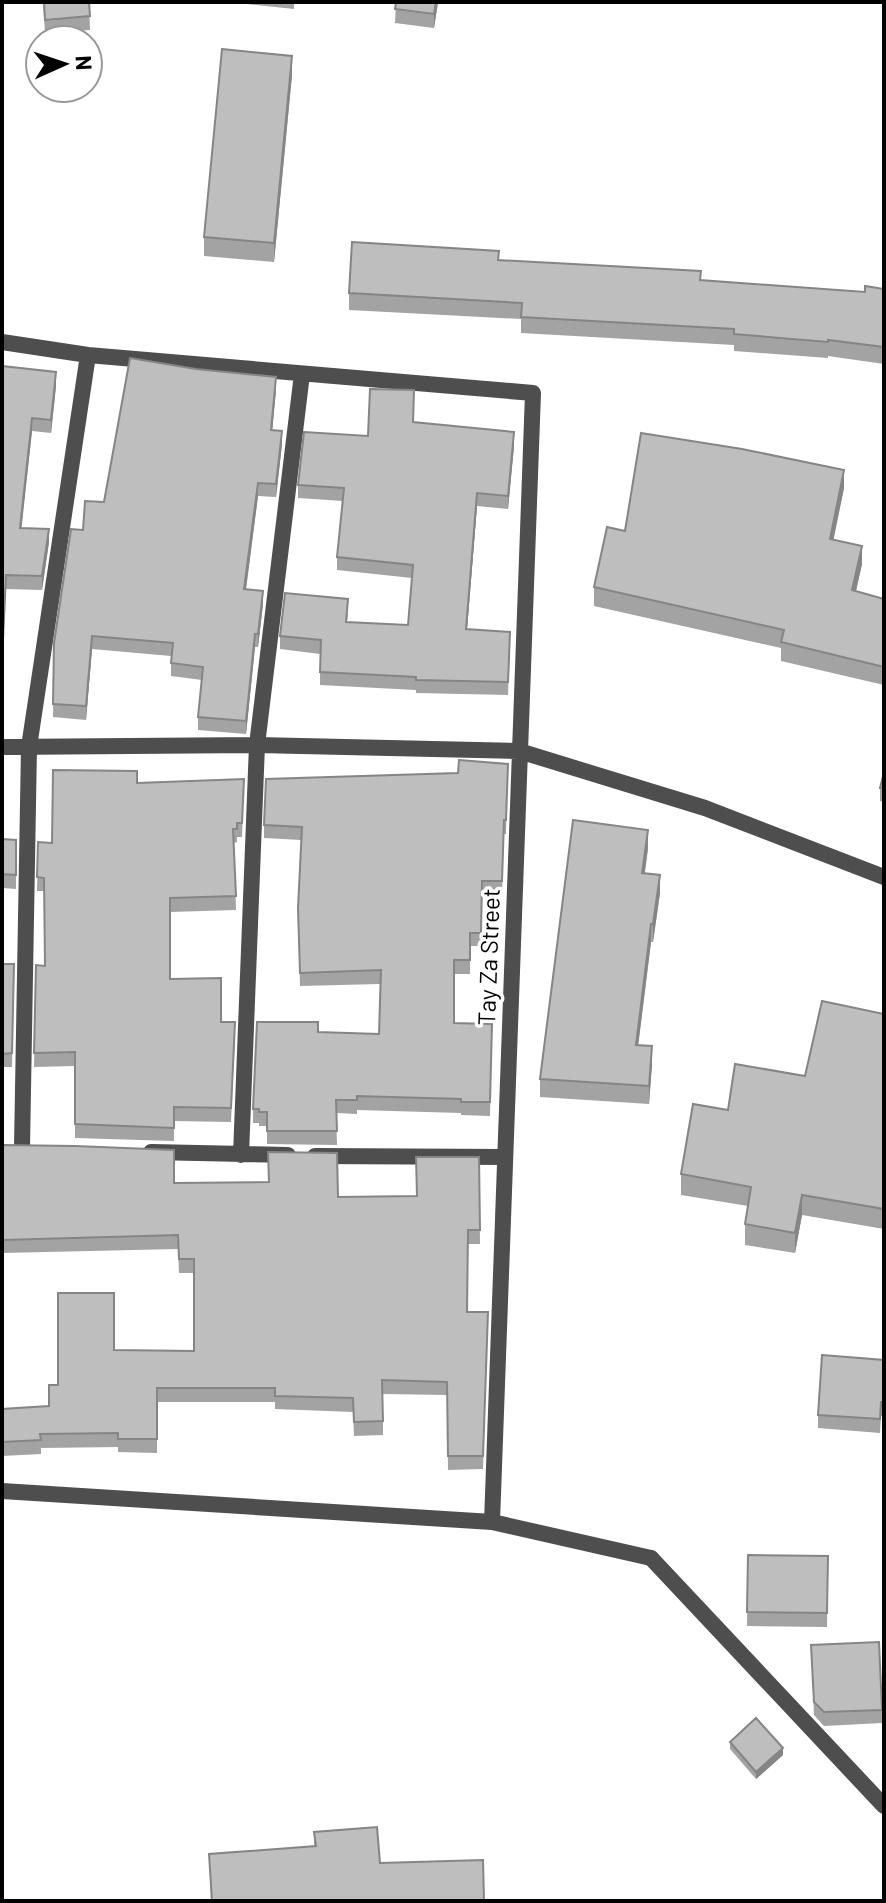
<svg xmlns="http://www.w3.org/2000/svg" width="886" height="1903" font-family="Barlow,sans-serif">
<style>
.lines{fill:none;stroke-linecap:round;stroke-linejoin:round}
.minor{stroke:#4e4e4e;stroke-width:16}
.tertiary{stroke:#4e4e4e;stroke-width:16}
.wall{fill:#a3a3a3}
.shaded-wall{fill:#858585}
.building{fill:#bebebe;stroke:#858585;stroke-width:2}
.labels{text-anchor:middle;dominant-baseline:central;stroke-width:7;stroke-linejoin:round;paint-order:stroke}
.street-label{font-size:24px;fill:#000;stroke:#fff}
</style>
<rect width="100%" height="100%" fill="#fff"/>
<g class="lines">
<path class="minor" d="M 2,342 L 88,355 L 533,393 L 492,1522
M 2,747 L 257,745 L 519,751 L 705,808 L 884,877
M 22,1147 L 29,747 L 88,355
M 151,1152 L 288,1155
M 241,1155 L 257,745 L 302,374
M 315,1156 L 505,1157
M 2,1491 L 492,1522 L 651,1558"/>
<path class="tertiary" d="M 651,1558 L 884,1806"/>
</g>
<path class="wall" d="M 43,2 L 89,2 L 90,30 L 45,33 Z
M 227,2 L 294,2 L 294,9 Z
M 396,2 L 438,2 L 434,28 L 395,23 Z
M 292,75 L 274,262 L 204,256 L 204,237 Z
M 499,260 L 701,280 L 865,292 L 884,289 L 884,364 L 828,356 L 828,358 L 734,351 L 734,345 L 521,333 L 521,319 L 349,310 L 349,293 Z
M 2,366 L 56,386 L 51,433 L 32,431 L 21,528 L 49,542 L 42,590 L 6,589 Z
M 276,390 L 272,430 L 282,444 L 276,497 L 258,496 L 246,590 L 263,604 L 258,647 L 255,647 L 246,734 L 198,730 L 198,717 L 202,680 L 171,676 L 171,656 L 92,649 L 86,720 L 53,717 L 54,643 L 83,530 L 104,502 Z
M 413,422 L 514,446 L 508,509 L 477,506 L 467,629 L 510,645 L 508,695 L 416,693 L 416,690 L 320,685 L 320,654 L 280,649 L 280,636 L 348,613 L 347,622 L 408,625 L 412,578 L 337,570 L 337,557 L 343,501 L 298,498 L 298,485 L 368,436 Z
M 844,488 L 833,539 L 862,564 L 856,591 L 884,599 L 884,685 L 781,661 L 781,648 L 594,606 L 594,587 L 625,531 Z
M 508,764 L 506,834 L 504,834 L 502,895 L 482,894 L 481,946 L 470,946 L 470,974 L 454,974 L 454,1023 L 492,1024 L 490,1116 L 461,1115 L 461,1113 L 357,1110 L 357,1114 L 336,1113 L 337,1145 L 267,1144 L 267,1126 L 259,1126 L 259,1123 L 253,1123 L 253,1109 L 318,1032 L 379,1034 L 380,984 L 300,986 L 298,922 L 301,840 L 264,838 L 264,825 L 458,773 Z
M 884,772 L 884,802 L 880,801 L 880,788 Z
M 244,779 L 242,837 L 237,837 L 237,842 L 234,843 L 236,910 L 170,912 L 170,979 L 221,1022 L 235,1036 L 231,1122 L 174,1121 L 174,1141 L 75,1138 L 75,1066 L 34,1067 L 36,965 L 45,966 L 44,891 L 37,891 L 38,842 L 52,843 L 137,783 Z
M 2,839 L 16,840 L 16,889 L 2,888 Z
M 648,848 L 645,873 L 660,893 L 653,942 L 651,942 L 638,1045 L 652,1064 L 649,1104 L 540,1097 L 540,1079 Z
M 2,964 L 14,964 L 12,1067 L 2,1067 Z
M 884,1014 L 884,1229 L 802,1215 L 795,1253 L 745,1245 L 745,1224 L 748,1206 L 681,1195 L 681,1174 L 728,1110 L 805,1076 Z
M 2,1145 L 174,1183 L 338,1197 L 416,1196 L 479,1157 L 480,1244 L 468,1244 L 467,1312 L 488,1312 L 483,1469 L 448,1470 L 447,1395 L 383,1394 L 383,1435 L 354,1436 L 353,1412 L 275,1409 L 275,1402 L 157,1402 L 157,1453 L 118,1452 L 118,1447 L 41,1448 L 41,1454 L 2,1456 L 2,1409 L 49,1406 L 58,1385 L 114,1350 L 194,1351 L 194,1273 L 179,1273 L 178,1249 L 2,1253 Z
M 884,1360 L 884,1416 L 881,1416 L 880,1433 L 818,1428 L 818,1415 Z
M 748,1555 L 828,1556 L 827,1627 L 747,1626 Z
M 811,1645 L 882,1710 L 882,1723 L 824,1726 L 814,1715 Z
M 730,1742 L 783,1755 L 756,1779 L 730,1749 Z
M 314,1832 L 380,1863 L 484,1901 L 211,1901 L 209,1854 L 314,1846 Z"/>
<path class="shaded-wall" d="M 436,2 L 438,2 L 434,28 L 434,14 Z
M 292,56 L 292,75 L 274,262 L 274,243 Z
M 56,372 L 56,386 L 51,433 L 51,420 Z
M 276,377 L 276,390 L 271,444 L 271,430 Z
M 32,418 L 32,431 L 20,542 L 20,528 Z
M 282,431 L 282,444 L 276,497 L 276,484 Z
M 514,432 L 514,446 L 508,509 L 508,496 Z
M 844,470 L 844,488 L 830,557 L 830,539 Z
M 258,483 L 258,496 L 244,603 L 244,589 Z
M 477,493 L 477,506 L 466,642 L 466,629 Z
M 49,529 L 49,542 L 42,590 L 42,576 Z
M 862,546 L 862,564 L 852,608 L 852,590 Z
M 263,591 L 263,604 L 258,647 L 258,634 Z
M 255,634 L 255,647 L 246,734 L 246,721 Z
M 92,636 L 92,649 L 86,720 L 86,706 Z
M 648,830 L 648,848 L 642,891 L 642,873 Z
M 660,875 L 660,893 L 653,942 L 653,924 Z
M 651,924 L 651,942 L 636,1063 L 636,1045 Z
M 652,1046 L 652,1064 L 649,1104 L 649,1086 Z
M 802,1195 L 802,1215 L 795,1253 L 795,1233 Z
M 783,1748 L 783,1755 L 756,1779 L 756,1772 Z"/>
<path class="building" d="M 44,2 L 89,2 L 90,16 L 45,20 Z
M 396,2 L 436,2 L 434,14 L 395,9 Z
M 222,49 L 292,56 L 274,243 L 204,237 Z
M 352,242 L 499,251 L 498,260 L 701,271 L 700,280 L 865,292 L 865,286 L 884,289 L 884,347 L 828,340 L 828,342 L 734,334 L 734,329 L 521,317 L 522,303 L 349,293 Z
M 130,358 L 196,369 L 276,377 L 271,430 L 282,431 L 276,484 L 258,483 L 244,589 L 263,591 L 258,634 L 255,634 L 246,721 L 198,717 L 203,667 L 171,663 L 173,643 L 92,636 L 86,706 L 53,704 L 54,643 L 71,529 L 83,530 L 85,501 L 104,502 Z
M 2,366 L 56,372 L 51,420 L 32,418 L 20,528 L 49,529 L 42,576 L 6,575 L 2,662 Z
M 370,389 L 414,390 L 413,422 L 514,432 L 508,496 L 477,493 L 466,629 L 510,632 L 508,682 L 416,680 L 416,677 L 320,672 L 321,640 L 280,636 L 285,593 L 348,599 L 346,622 L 408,625 L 413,565 L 337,557 L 344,488 L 298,485 L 304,432 L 368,436 Z
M 641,433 L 742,449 L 844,470 L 830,539 L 862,546 L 852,590 L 884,599 L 884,667 L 781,642 L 784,630 L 594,587 L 607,527 L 625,531 Z
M 459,760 L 508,764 L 506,820 L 504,820 L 502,881 L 482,881 L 481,933 L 470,933 L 470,960 L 454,960 L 454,1023 L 492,1024 L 490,1102 L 461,1102 L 461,1099 L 357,1096 L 357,1100 L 336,1100 L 337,1131 L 267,1131 L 267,1112 L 259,1112 L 259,1109 L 253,1109 L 257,1022 L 318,1022 L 318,1032 L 379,1034 L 381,970 L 300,973 L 298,908 L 302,827 L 264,825 L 266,779 L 458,773 Z
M 53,770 L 137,771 L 137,783 L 244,779 L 242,823 L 237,823 L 237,829 L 233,829 L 236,896 L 170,898 L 170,979 L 221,978 L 221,1022 L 235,1022 L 231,1108 L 174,1107 L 174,1128 L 75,1124 L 75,1052 L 34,1053 L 36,965 L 45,966 L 44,878 L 37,877 L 38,842 L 52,843 Z
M 884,772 L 884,788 L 880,788 Z
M 573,820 L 648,830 L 642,873 L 660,875 L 653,924 L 651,924 L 636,1045 L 652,1046 L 649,1086 L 540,1079 Z
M 2,839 L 16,840 L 16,875 L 2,874 Z
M 2,964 L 14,964 L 12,1053 L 2,1054 Z
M 822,1001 L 884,1014 L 884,1209 L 802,1195 L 795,1233 L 745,1224 L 751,1187 L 681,1174 L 693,1104 L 728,1110 L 735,1064 L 805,1076 Z
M 2,1145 L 75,1146 L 174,1150 L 174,1183 L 269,1182 L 268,1152 L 337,1153 L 338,1197 L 417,1196 L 416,1157 L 479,1157 L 480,1230 L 468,1230 L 467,1312 L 488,1312 L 483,1456 L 448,1456 L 447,1382 L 382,1380 L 383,1421 L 354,1422 L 353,1398 L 275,1396 L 275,1388 L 157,1388 L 157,1439 L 118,1439 L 118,1433 L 40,1434 L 41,1440 L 2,1442 L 2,1409 L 49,1406 L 49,1385 L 58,1385 L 58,1293 L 114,1293 L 114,1350 L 194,1351 L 194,1259 L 179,1259 L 178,1235 L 2,1240 Z
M 822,1355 L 884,1360 L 884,1402 L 881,1402 L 880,1419 L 818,1415 Z
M 748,1555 L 828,1556 L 827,1613 L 747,1612 Z
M 879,1642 L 882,1710 L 824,1712 L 814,1702 L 811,1645 Z
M 756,1718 L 783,1748 L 756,1772 L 730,1742 Z
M 377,1827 L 380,1863 L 483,1860 L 484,1901 L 212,1901 L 209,1854 L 316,1846 L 314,1832 Z"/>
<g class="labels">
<g class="street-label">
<text transform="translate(488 957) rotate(-88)">Tay Za Street</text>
</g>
</g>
<rect width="886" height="1903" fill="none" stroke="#000000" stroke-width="8"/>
<g transform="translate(64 64) rotate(87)"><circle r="38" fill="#ffffff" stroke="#999999" stroke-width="2"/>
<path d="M0-6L14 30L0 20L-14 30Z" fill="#000000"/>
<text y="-12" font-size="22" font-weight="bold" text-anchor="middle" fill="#000000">N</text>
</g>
</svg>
